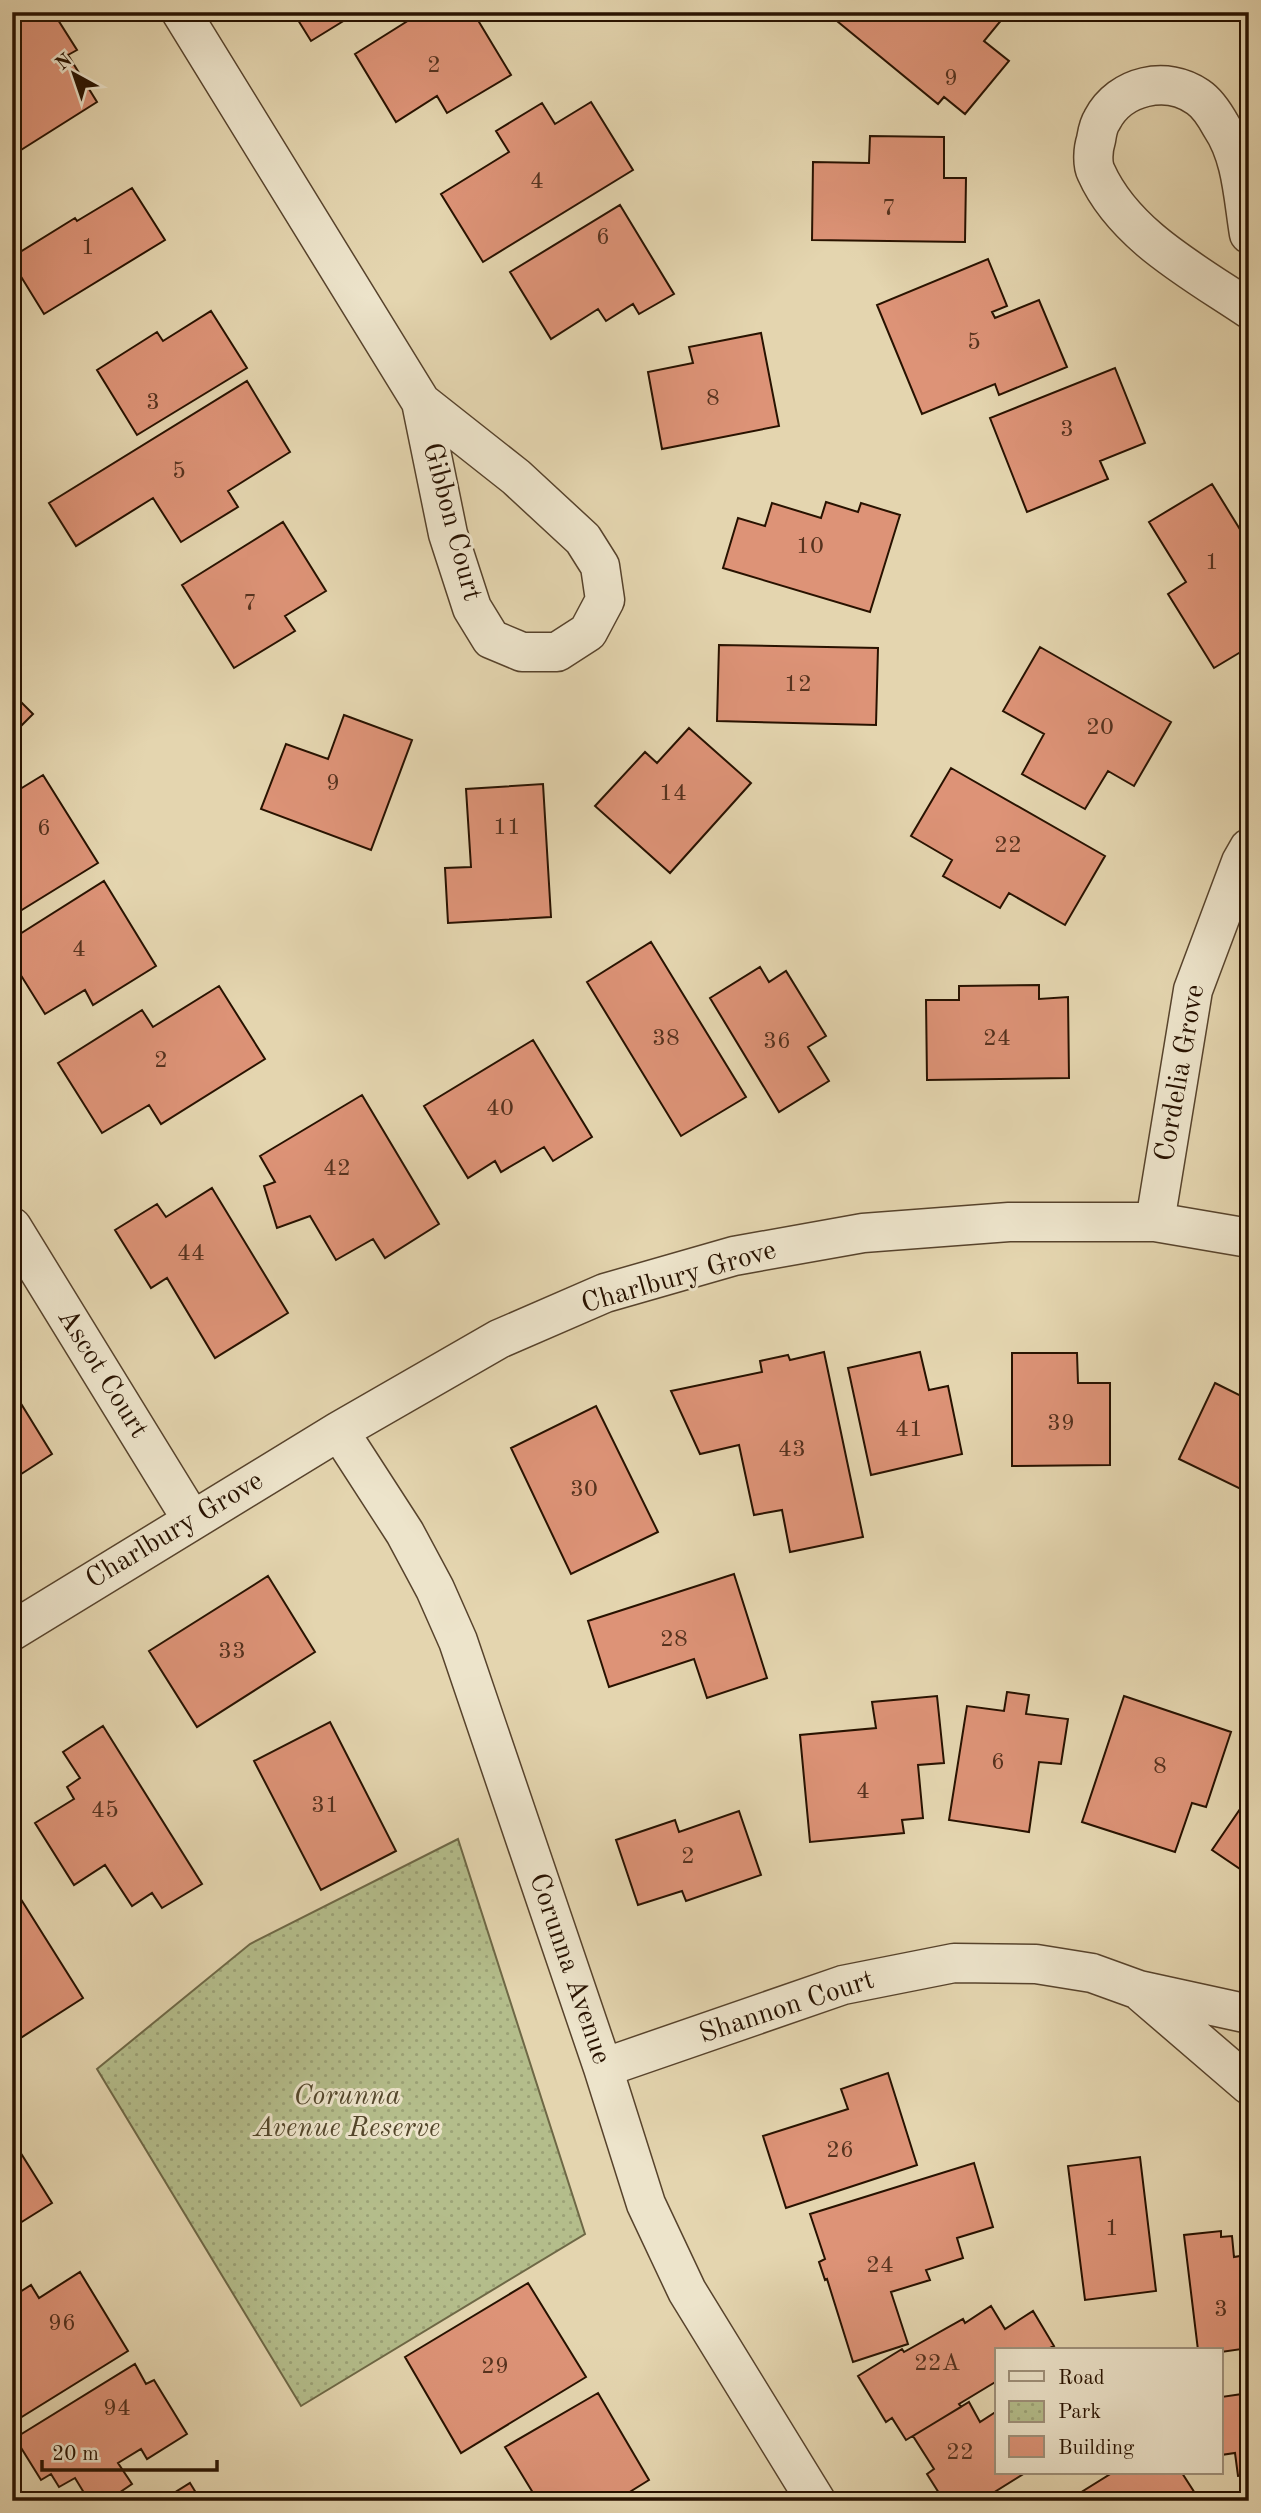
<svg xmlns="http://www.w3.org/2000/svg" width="1261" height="2513" font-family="'Old Standard TT',serif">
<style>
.park{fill:url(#park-dots);stroke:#6e6846;stroke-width:2}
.building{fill:#dd9377;stroke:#281200;stroke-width:2}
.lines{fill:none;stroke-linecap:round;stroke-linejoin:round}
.minor-casing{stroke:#57432c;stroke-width:41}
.minor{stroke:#ede4cb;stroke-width:38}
.labels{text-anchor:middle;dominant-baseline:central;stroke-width:6;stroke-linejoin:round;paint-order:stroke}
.number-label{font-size:24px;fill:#55321e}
.street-label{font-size:28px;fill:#281200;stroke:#ede4cb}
.park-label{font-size:28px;font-style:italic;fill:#52452a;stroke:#ede4cb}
</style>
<defs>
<pattern id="park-dots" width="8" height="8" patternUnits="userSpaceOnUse" patternTransform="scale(1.75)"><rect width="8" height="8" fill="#b4bd8b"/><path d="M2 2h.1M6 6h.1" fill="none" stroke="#9ba176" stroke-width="1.8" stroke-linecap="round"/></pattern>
</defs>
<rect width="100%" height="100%" fill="#e4d5af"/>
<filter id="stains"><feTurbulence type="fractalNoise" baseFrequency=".00286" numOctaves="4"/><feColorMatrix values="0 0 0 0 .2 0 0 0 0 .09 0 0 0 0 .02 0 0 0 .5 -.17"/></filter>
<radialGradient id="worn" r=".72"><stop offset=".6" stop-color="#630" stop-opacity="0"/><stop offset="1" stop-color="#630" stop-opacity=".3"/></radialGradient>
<path class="park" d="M 458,1839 L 585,2234 L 301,2406 L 97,2069 L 250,1944 Z"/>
<path class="building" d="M 12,12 L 53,12 L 77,50 L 68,55 L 97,102 L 13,155 Z
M 293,12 L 358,12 L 311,41 Z
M 422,12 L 473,12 L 511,75 L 447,113 L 437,96 L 396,122 L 355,54 Z
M 826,12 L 1008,12 L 984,41 L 1009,61 L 965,114 L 944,97 L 938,104 Z
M 591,102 L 633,170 L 483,262 L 441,194 L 509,152 L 496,131 L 542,103 L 555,124 Z
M 870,136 L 944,137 L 944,178 L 966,178 L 965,242 L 812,240 L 813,162 L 869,163 Z
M 132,188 L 165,240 L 44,314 L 12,262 L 12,257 L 75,218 L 77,221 Z
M 620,205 L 674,294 L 639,314 L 633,304 L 606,321 L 598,309 L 551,339 L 510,272 Z
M 988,259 L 1007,306 L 992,312 L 995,318 L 1039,300 L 1067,367 L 999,395 L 995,384 L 922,414 L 877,305 Z
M 211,311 L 247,368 L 137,435 L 97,370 L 157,332 L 163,341 Z
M 761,333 L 779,426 L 662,449 L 648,372 L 693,363 L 689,347 Z
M 1115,368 L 1145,443 L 1100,461 L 1108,479 L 1027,512 L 990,418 Z
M 247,381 L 290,452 L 228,491 L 238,507 L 181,542 L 153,498 L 76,546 L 49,503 Z
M 1212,484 L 1249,544 L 1249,647 L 1214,668 L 1168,594 L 1186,582 L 1149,522 Z
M 826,502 L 858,512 L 861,503 L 900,515 L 870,612 L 723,568 L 738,518 L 765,526 L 772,503 L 821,518 Z
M 283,522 L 326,591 L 285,616 L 295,631 L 234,668 L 182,585 Z
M 719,645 L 878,648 L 876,725 L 717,721 Z
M 1040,647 L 1171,722 L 1134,786 L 1108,771 L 1085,809 L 1022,774 L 1044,734 L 1003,711 Z
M 12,693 L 33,714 L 12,735 Z
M 344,715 L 412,740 L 371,850 L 261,809 L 286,744 L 328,759 Z
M 689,728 L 751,783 L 670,873 L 595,806 L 645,752 L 657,763 Z
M 951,768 L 1105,856 L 1065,925 L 1009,893 L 1000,908 L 943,876 L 952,860 L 911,836 Z
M 43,775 L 98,863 L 12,916 L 12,794 Z
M 543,784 L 551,917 L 448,923 L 445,868 L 471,867 L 466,789 Z
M 104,881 L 156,966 L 93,1005 L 85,990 L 45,1014 L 12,961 L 12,939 Z
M 651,942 L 746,1097 L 681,1136 L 587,982 Z
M 760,967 L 769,982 L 786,971 L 826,1036 L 808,1047 L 829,1081 L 779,1112 L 710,998 Z
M 1039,985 L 1039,999 L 1068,997 L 1069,1078 L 927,1080 L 926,1000 L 959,1000 L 959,986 Z
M 219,986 L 265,1059 L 161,1124 L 149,1105 L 102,1133 L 58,1063 L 142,1010 L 153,1027 Z
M 533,1040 L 592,1137 L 553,1161 L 544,1147 L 501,1172 L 495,1161 L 468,1178 L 424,1106 Z
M 362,1095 L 439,1224 L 385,1258 L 373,1239 L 336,1260 L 310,1216 L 277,1228 L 264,1186 L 275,1182 L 260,1156 Z
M 212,1188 L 288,1313 L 215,1358 L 167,1278 L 151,1288 L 115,1230 L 157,1204 L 166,1217 Z
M 824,1352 L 863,1537 L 790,1552 L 782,1510 L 754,1515 L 739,1445 L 700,1454 L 671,1391 L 762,1372 L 760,1361 L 788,1355 L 790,1360 Z
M 920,1352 L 929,1390 L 948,1386 L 962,1454 L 871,1475 L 848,1368 Z
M 1012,1353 L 1077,1353 L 1078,1383 L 1110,1383 L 1110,1465 L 1012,1466 Z
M 1215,1383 L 1243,1397 L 1249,1384 L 1249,1493 L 1179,1459 Z
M 12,1389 L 52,1454 L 12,1480 Z
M 596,1406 L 658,1532 L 571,1574 L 511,1448 Z
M 734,1574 L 767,1678 L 707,1698 L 694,1659 L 609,1687 L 588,1621 Z
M 268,1576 L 315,1652 L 197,1727 L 149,1651 Z
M 1007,1692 L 1029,1695 L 1026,1714 L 1068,1719 L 1061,1764 L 1039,1762 L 1029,1832 L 949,1820 L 967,1706 L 1004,1711 Z
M 937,1696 L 944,1763 L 918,1765 L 923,1818 L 902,1820 L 904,1833 L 810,1842 L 800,1735 L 876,1728 L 872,1702 Z
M 1124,1696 L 1231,1732 L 1206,1807 L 1192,1803 L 1175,1852 L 1082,1822 Z
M 330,1722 L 396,1851 L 321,1890 L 254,1761 Z
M 103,1726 L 202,1884 L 162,1908 L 152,1893 L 132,1906 L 105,1865 L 74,1885 L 35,1823 L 74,1799 L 67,1787 L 80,1778 L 63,1752 Z
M 1249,1796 L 1249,1875 L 1212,1850 Z
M 739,1811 L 761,1875 L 686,1901 L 682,1891 L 638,1905 L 616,1840 L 675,1820 L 679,1832 Z
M 12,1885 L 83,1998 L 19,2039 L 12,2028 Z
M 888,2073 L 917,2165 L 786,2208 L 763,2136 L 848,2109 L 841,2089 Z
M 12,2139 L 52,2203 L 12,2228 Z
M 1140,2157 L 1156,2291 L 1085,2300 L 1068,2166 Z
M 974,2163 L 993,2227 L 957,2238 L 963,2258 L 926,2270 L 930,2280 L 891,2292 L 908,2344 L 853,2362 L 827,2279 L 825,2280 L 819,2262 L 825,2259 L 810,2214 Z
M 1221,2231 L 1221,2237 L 1232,2236 L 1234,2257 L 1246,2255 L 1249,2272 L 1249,2348 L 1221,2352 L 1198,2350 L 1184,2235 Z
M 80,2272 L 128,2351 L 12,2423 L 12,2297 L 31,2285 L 39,2298 Z
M 528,2283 L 586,2377 L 461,2453 L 405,2357 Z
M 991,2306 L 1005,2329 L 1033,2311 L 1054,2346 L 1046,2350 L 997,2350 L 997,2381 L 959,2404 L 961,2407 L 906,2440 L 892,2418 L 886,2422 L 858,2376 L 902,2349 L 904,2352 L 963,2319 L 965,2323 Z
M 135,2364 L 146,2384 L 154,2380 L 187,2434 L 147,2459 L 141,2449 L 118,2463 L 132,2484 L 107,2501 L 89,2501 L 75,2478 L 59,2487 L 51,2474 L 41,2480 L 15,2438 Z
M 598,2393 L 649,2480 L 615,2501 L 609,2501 L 604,2493 L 590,2501 L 538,2501 L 505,2447 Z
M 1249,2393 L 1249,2475 L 1238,2476 L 1235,2453 L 1221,2455 L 1221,2397 Z
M 969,2402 L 980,2422 L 997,2411 L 997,2473 L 1025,2473 L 980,2501 L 944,2501 L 927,2474 L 934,2469 L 913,2436 Z
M 1112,2473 L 1182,2473 L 1200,2501 L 1067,2501 Z
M 190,2483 L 201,2501 L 161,2501 Z"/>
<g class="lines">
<g class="minor-casing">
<path id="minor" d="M 181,12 L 421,402 L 448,534 L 472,608 L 491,639 L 522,652 L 557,652 L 588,632 L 605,600 L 600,566 L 583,539 L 516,477 L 421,402
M 1249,234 C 1243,198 1242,157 1221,126 C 1216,117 1207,103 1198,97 C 1167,75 1120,85 1102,120 C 1098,126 1097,134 1096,140 C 1093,149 1092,164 1096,172 C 1124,235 1194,272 1249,309
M 1155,1222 L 1193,990 L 1241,862 L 1249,848
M 12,1227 L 192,1520
M 339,1431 L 405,1533 L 435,1589 L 458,1641 L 603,2068 L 646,2204 L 687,2291 L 816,2501
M 12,1631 L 339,1431 L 499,1339 L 605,1293 L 734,1256 L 863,1233 L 1009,1222 L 1155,1222 L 1249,1238
M 1142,1993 L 1249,2085
M 603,2068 L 843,1985 L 954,1963 L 1036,1964 L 1092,1973 L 1139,1990 L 1249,2014"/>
</g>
<use href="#minor" class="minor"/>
</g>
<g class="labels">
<g class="number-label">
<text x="434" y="66">2</text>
<text x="951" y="79">9</text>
<text x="537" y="182">4</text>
<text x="889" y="209">7</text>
<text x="603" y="238">6</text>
<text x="88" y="248">1</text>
<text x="974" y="343">5</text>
<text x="713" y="399">8</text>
<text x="153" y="403">3</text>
<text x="1067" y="430">3</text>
<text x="179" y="472">5</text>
<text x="810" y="547">10</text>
<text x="1212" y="563">1</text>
<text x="250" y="604">7</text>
<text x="798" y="685">12</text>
<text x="1100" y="728">20</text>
<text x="333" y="784">9</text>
<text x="673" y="794">14</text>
<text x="507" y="828">11</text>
<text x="44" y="829">6</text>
<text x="1008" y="846">22</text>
<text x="79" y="950">4</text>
<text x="666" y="1039">38</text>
<text x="997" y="1039">24</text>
<text x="777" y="1042">36</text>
<text x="161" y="1061">2</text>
<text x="500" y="1109">40</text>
<text x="337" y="1169">42</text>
<text x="191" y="1254">44</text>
<text x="1061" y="1424">39</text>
<text x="909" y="1430">41</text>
<text x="792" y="1450">43</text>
<text x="584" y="1490">30</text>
<text x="674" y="1640">28</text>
<text x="232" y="1652">33</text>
<text x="998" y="1763">6</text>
<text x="1160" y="1767">8</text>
<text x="863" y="1792">4</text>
<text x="325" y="1806">31</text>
<text x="105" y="1811">45</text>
<text x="688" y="1857">2</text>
<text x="840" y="2151">26</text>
<text x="1112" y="2229">1</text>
<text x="880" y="2266">24</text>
<text x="1221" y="2310">3</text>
<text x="62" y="2324">96</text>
<text x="937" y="2364">22A</text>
<text x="495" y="2367">29</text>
<text x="117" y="2409">94</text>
<text x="960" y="2453">22</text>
</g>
<g class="street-label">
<text transform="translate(451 522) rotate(75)">Gibbon Court</text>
<text transform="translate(1181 1073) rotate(-80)">Cordelia Grove</text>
<text transform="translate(679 1278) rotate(-16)">Charlbury Grove</text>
<text transform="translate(102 1374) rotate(58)">Ascot Court</text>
<text transform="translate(175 1531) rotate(-31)">Charlbury Grove</text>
<text transform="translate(569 1969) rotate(71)">Corunna Avenue</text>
<text transform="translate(787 2008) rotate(-18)">Shannon Court</text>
</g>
<g class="park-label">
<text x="347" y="2097">Corunna<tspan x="347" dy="32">Avenue Reserve</tspan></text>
</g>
</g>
<rect width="1261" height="2513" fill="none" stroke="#e4d5af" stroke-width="42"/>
<rect x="14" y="14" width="1233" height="2485" fill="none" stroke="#281200" stroke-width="3.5"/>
<rect x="21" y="21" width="1219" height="2471" fill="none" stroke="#281200" stroke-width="2"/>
<rect x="995" y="2348" width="228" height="126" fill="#ede4cb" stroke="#9e907a" stroke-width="2"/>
<rect x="1009" y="2371" width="35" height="10" fill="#ede4cb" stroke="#9e907a" stroke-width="2"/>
<text x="1058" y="2384" font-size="21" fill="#281200">Road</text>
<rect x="1009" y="2401" width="35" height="21" fill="url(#park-dots)" stroke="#9e907a" stroke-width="2"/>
<text x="1058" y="2418" font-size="21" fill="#281200">Park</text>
<rect x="1009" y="2436" width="35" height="21" fill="#dd9377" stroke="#9e907a" stroke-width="2"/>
<text x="1058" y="2454" font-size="21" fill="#281200">Building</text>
<g transform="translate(74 74) rotate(320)" stroke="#ede4cb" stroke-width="5" paint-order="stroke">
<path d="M0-5L12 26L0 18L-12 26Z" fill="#281200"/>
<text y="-10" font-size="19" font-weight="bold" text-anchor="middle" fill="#281200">N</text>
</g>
<path d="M42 2460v10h175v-10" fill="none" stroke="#281200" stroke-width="3.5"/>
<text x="52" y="2460" font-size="21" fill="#281200" stroke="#ede4cb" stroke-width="5" paint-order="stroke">20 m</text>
<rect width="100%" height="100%" filter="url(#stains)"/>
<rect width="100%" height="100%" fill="url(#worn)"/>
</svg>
